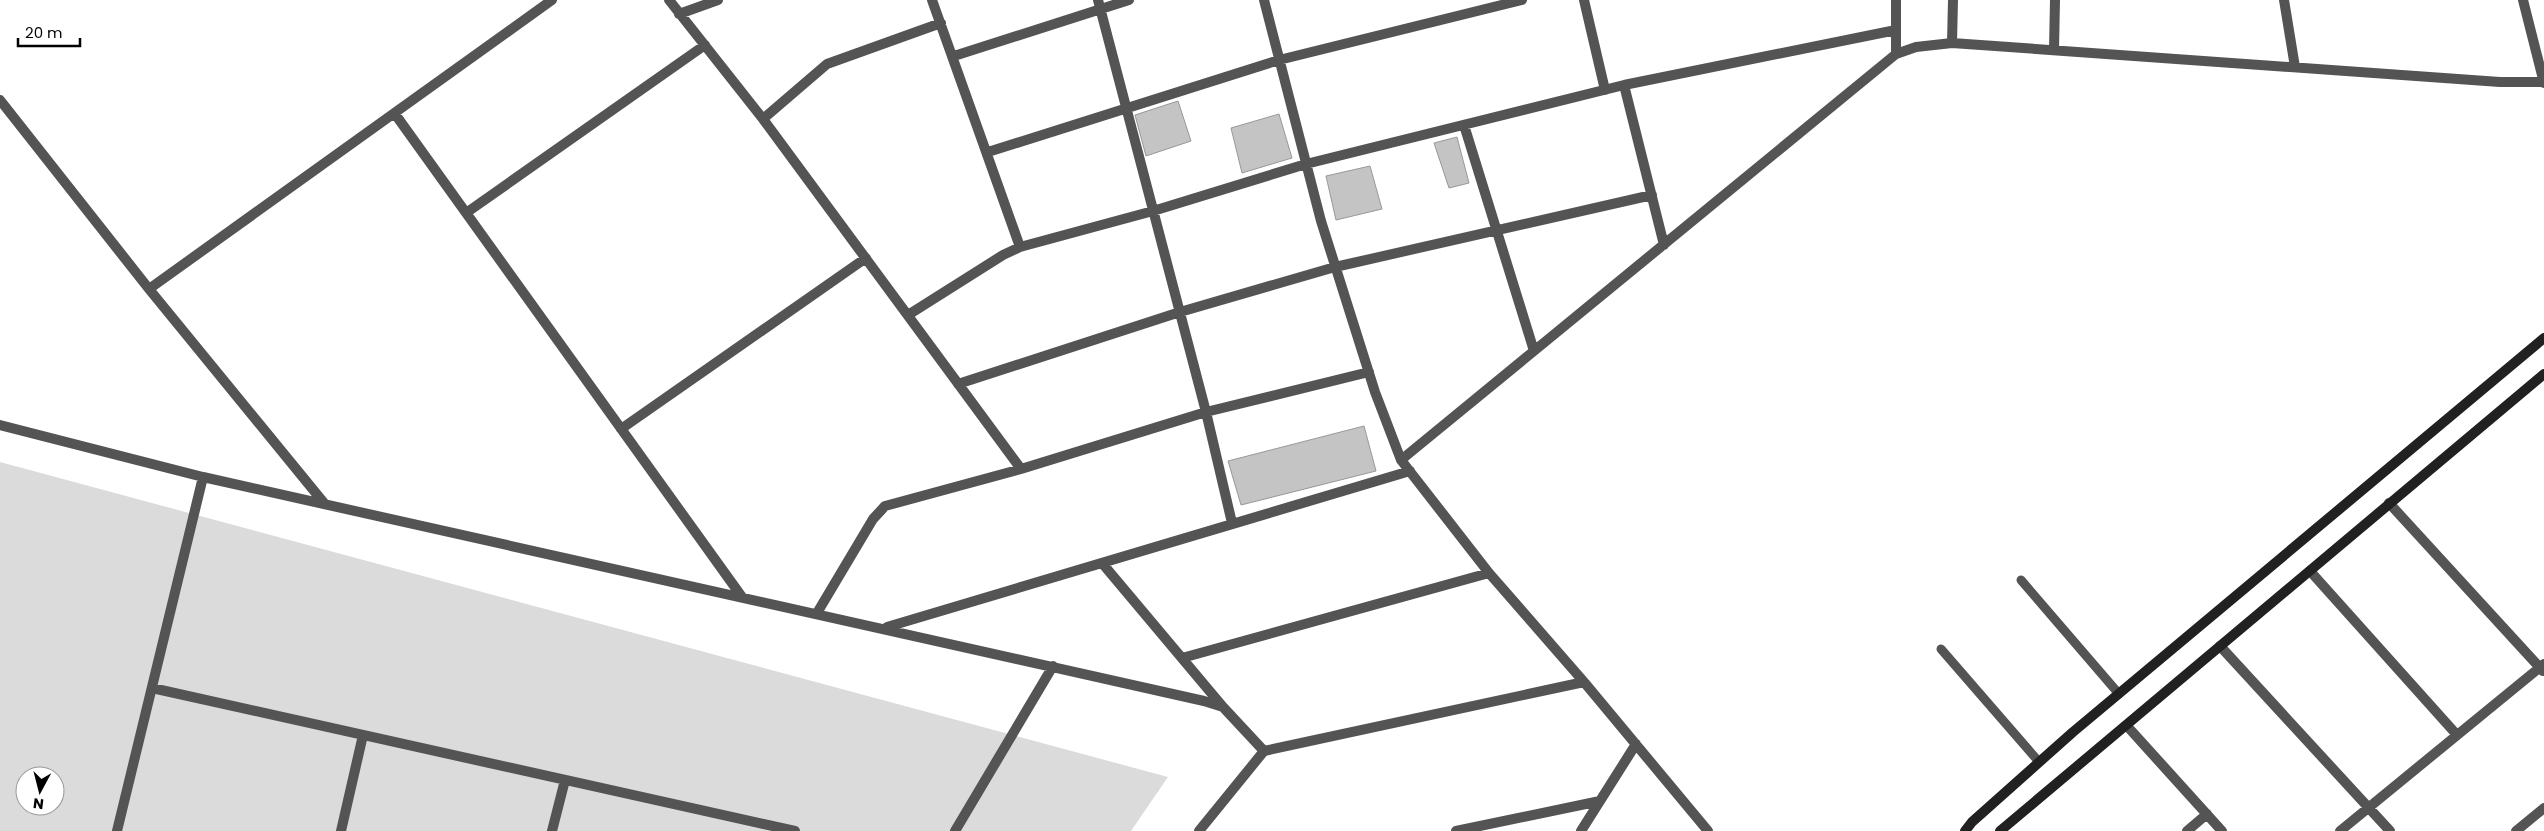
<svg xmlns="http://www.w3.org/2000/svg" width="2544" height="831" font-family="Poppins,sans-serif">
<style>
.green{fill:#dbdbdb;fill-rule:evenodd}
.building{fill:#c4c4c4;stroke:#989898}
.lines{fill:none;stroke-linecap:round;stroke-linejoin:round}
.lane{stroke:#545454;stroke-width:9}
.street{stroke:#545454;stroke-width:10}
.secondary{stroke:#212121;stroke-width:10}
</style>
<rect width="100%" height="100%" fill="#fff"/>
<path class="green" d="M 0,462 L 1168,777 L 1131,831 L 0,831 ZM 25,776 L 55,776 L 55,806 L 25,806 Z"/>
<path class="building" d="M 1178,101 L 1191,141 L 1146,156 L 1135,115 Z
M 1279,114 L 1292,158 L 1242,173 L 1231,128 Z
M 1457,137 L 1469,183 L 1449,188 L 1434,143 Z
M 1370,166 L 1382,209 L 1336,220 L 1326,176 Z
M 1364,426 L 1376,471 L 1241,505 L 1228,461 Z"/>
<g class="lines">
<path class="lane" d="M 2021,580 L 2119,694
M 1941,649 L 2039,762"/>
<path class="street" d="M 669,0 L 763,119 L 1021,469
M 932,0 L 1020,247
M 1098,0 L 1206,412 L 1232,523
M 1264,0 L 1321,221 L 1375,392 L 1401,460 L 1489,573 L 1584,682 L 1708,831
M 1584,0 L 1605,90
M 1896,0 L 1896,54
M 2284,0 L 2295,67
M 2523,0 L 2544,83
M 679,14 L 718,0
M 1952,43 L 1953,0
M 2054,50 L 2055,0
M 954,56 L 1129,0
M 1624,85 L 1664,245
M 0,100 L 149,289 L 324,503
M 395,114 L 742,597
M 763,119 L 827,64 L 941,23
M 1464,125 L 1534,351
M 988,152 L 1279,60 L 1522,0
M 466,213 L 705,45
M 149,289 L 552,0
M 908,315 L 1003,255 L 1020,247 L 1153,211 L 1306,164 L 1624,85 L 1896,30
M 958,384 L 1180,312 L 1335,267 L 1652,195
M 0,425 L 203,477 L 1204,701 L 1223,707 L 1264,751 L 1199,831
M 621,429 L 866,258
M 1401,460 L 1896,54 L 1916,47 L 1952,43 L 2500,82 L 2544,82
M 2389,503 L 2543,671
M 1102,563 L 1223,707
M 2310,571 L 2457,735
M 817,613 L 873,519 L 885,506 L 1021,469 L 1206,412 L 1369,372
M 887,627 L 1410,471
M 2220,646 L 2390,831
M 1182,658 L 1489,573
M 152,688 L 795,831
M 2127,726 L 2222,831
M 1264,751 L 1584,682
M 117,831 L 203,477
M 341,831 L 363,735
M 552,831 L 565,780
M 955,831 L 1053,666
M 1456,831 L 1600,801
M 1581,831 L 1636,744
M 2187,831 L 2207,814
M 2340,831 L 2544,664
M 2516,831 L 2544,808"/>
<path class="secondary" d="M 1965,831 L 1972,822 L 2073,732 L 2544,338
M 2000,831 L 2544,374"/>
</g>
<g transform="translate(40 791) rotate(187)"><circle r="24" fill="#ffffff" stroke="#999999"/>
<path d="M0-4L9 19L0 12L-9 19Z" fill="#000000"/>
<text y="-8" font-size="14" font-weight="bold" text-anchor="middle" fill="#000000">N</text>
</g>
<path d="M18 38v8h62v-8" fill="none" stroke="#000000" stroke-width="2.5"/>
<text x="25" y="38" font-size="15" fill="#000000" stroke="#ffffff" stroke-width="4" paint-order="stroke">20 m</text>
</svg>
